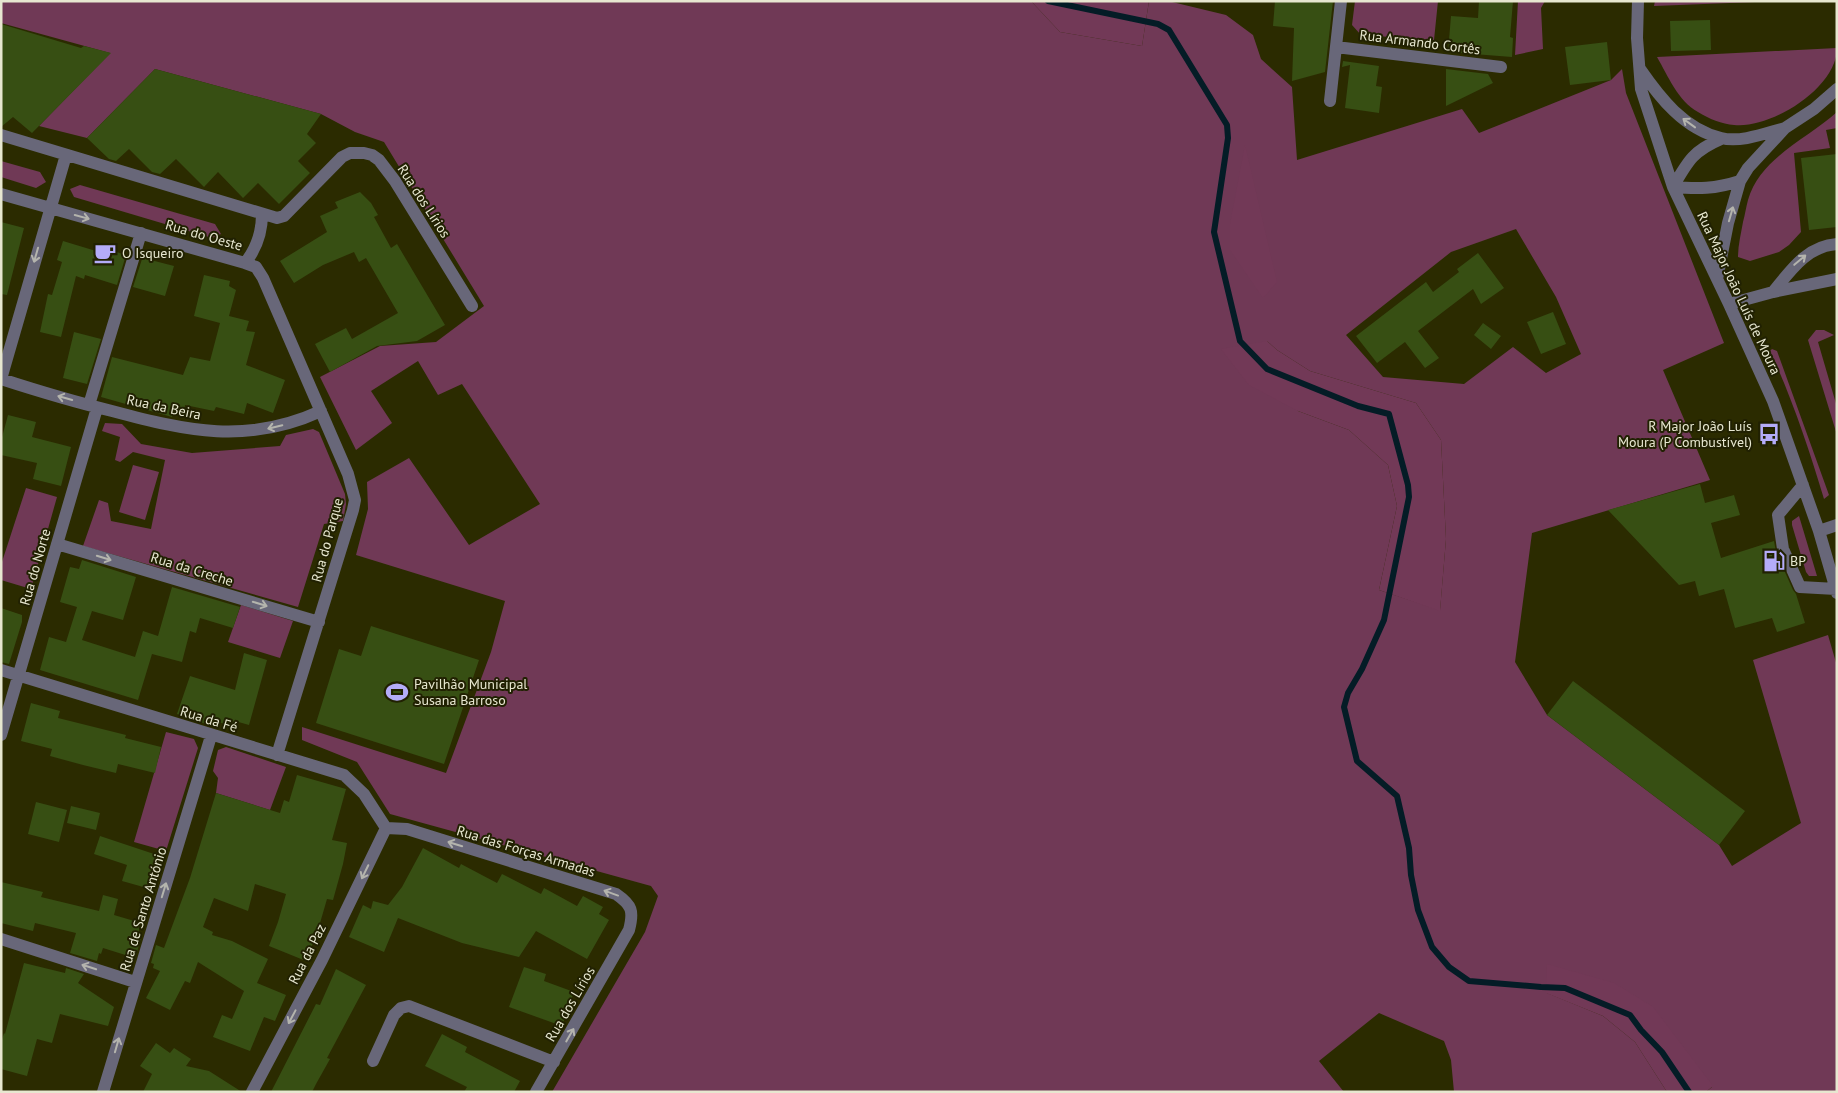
<svg xmlns="http://www.w3.org/2000/svg" width="1838" height="1093" font-family="'PT Sans',sans-serif">
<style>
.green{fill:#703956;fill-rule:evenodd}
.forest{fill:#723957}
.lines{fill:none;stroke-linecap:round;stroke-linejoin:round}
.stream{stroke:#041c26;stroke-width:6}
.building{fill:#374f13}
.minor{stroke:#686779;stroke-width:12}
.oneway{stroke:#b4b4ad}
.labels{text-anchor:middle;dominant-baseline:central;stroke-width:4;stroke-linejoin:round;paint-order:stroke}
.street-label{font-size:14px;fill:#e7e7d0;stroke:#212102}
.poi-label{font-size:14px;fill:#e7e7d0;stroke:#212102;text-anchor:start}
</style>
<rect width="100%" height="100%" fill="#2b2b00"/>
<path class="green" d="M 1,1 L 1031,1 L 1060,32 L 1142,46 L 1149,1 L 1168,1 L 1226,15 L 1253,35 L 1261,59 L 1292,87 L 1297,160 L 1462,109 L 1479,133 L 1611,80 L 1622,69 L 1626,93 L 1724,343 L 1663,370 L 1710,480 L 1532,533 L 1515,662 L 1547,715 L 1719,845 L 1732,866 L 1801,823 L 1753,660 L 1828,635 L 1837,666 L 1837,1092 L 1706,1092 L 1712,1087 L 1547,965 L 1547,993 L 1603,1016 L 1635,1042 L 1667,1092 L 1454,1092 L 1451,1060 L 1444,1041 L 1379,1013 L 1319,1061 L 1344,1092 L 552,1092 L 645,932 L 658,896 L 651,886 L 390,814 L 357,762 L 302,740 L 302,727 L 446,773 L 491,652 L 505,601 L 356,555 L 368,509 L 367,482 L 409,458 L 469,545 L 540,504 L 462,384 L 438,395 L 418,361 L 371,391 L 392,423 L 356,450 L 320,377 L 380,346 L 436,342 L 484,306 L 384,142 L 355,132 L 321,114 L 155,69 L 87,138 L 39,126 L 110,53 L 1,23 ZM 1516,229 L 1556,297 L 1581,354 L 1546,373 L 1513,347 L 1464,384 L 1383,377 L 1346,335 L 1451,252 ZM 1267,341 L 1277,350 L 1310,371 L 1416,403 L 1441,440 L 1446,539 L 1440,610 L 1379,590 L 1397,506 L 1388,465 L 1349,430 L 1298,411 Z
M 1355,1 L 1438,1 L 1434,40 L 1361,35 L 1352,25 Z
M 1518,1 L 1545,1 L 1541,8 L 1543,49 L 1515,55 Z
M 1655,1 L 1783,1 L 1654,6 Z
M 1837,48 C 1837,88 1771,129 1734,125 C 1722,124 1709,119 1698,112 C 1678,101 1668,76 1657,57 Z
M 1837,112 L 1837,128 L 1826,130 L 1830,148 L 1794,153 L 1801,232 L 1789,245 L 1779,252 L 1750,261 L 1738,257 C 1738,245 1741,234 1743,222 C 1745,215 1746,207 1748,200 C 1760,158 1807,139 1837,112 Z
M 1,161 L 40,172 L 46,182 L 36,188 L 1,177 Z
M 80,185 L 215,224 L 221,234 L 212,238 L 74,197 L 70,189 Z
M 1816,330 L 1824,330 L 1834,335 L 1818,342 L 1837,407 L 1837,435 L 1808,340 Z
M 1772,349 L 1777,351 L 1829,495 L 1824,499 C 1809,449 1792,398 1770,351 Z
M 105,423 L 122,424 L 141,444 L 192,453 L 280,446 L 286,435 L 313,429 L 319,432 L 345,494 L 346,504 L 343,521 L 324,524 L 298,607 L 83,546 L 99,500 L 108,503 L 111,521 L 151,529 L 165,460 L 133,452 L 120,462 L 115,460 L 120,437 L 102,431 Z
M 133,465 L 159,472 L 145,520 L 119,512 Z
M 26,488 L 57,497 L 31,589 L 1,580 L 1,565 Z
M 1799,516 L 1817,576 L 1809,576 L 1806,572 L 1792,525 L 1792,521 Z
M 241,605 L 293,621 L 280,658 L 228,642 Z
M 166,732 L 194,739 L 198,748 L 166,851 L 134,842 Z
M 226,747 L 286,767 L 270,810 L 216,793 L 218,778 L 213,771 L 218,750 Z"/>
<path class="forest" d="M 1031,1 L 1149,1 L 1142,46 L 1060,32 Z
M 1245,145 L 1277,282 L 1263,298 L 1230,250 L 1230,224 Z
M 1267,341 L 1277,350 L 1310,371 L 1416,403 L 1441,440 L 1446,539 L 1440,611 L 1379,590 L 1397,506 L 1388,465 L 1349,430 L 1298,411 L 1249,385 L 1221,349 Z
M 1547,964 L 1614,983 L 1653,1007 L 1713,1086 L 1706,1092 L 1667,1092 L 1635,1042 L 1603,1016 L 1546,993 Z"/>
<g class="lines">
<path class="stream" d="M 1048,1 L 1158,24 L 1169,30 L 1227,125 L 1228,138 L 1214,232 L 1240,341 L 1267,369 L 1358,406 L 1389,414 L 1408,485 L 1409,497 L 1384,620 L 1362,669 L 1348,693 L 1344,707 L 1357,761 L 1397,796 L 1409,848 L 1411,875 L 1418,910 L 1432,947 L 1449,967 L 1469,981 L 1541,987 L 1565,988 L 1630,1015 L 1641,1030 L 1662,1052 L 1689,1092"/>
</g>
<path class="building" d="M 1275,1 L 1333,1 L 1325,72 L 1292,81 L 1294,28 L 1273,26 Z
M 1479,1 L 1513,1 L 1510,37 L 1513,38 L 1512,57 L 1448,52 L 1451,16 L 1478,18 Z
M 1710,20 L 1711,50 L 1671,51 L 1670,21 Z
M 1,24 L 81,48 L 84,46 L 111,53 L 32,133 L 13,117 L 1,127 Z
M 1607,42 L 1611,80 L 1570,85 L 1565,47 Z
M 1343,61 L 1379,66 L 1376,86 L 1382,87 L 1379,113 L 1345,108 L 1350,65 L 1342,67 Z
M 155,69 L 321,114 L 307,134 L 316,143 L 298,161 L 310,173 L 279,204 L 258,183 L 243,198 L 218,172 L 204,187 L 176,159 L 160,174 L 152,172 L 129,149 L 116,161 L 109,159 L 87,138 Z
M 1446,69 L 1488,74 L 1493,83 L 1446,106 Z
M 1837,154 L 1837,227 L 1809,230 L 1801,158 Z
M 360,192 L 371,203 L 378,215 L 374,217 L 391,248 L 397,244 L 445,325 L 417,341 L 377,346 L 330,372 L 315,344 L 346,328 L 352,339 L 398,313 L 366,258 L 359,262 L 354,252 L 323,265 L 294,283 L 280,261 L 327,232 L 320,216 L 338,208 L 335,202 Z
M 1,222 L 24,228 L 7,295 L 1,294 Z
M 63,241 L 96,251 L 98,246 L 126,255 L 117,285 L 85,275 L 84,279 L 76,276 L 61,337 L 40,332 L 48,294 L 52,295 L 62,262 L 57,260 Z
M 1478,253 L 1504,288 L 1481,304 L 1473,289 L 1418,331 L 1439,358 L 1425,368 L 1405,342 L 1377,363 L 1356,336 L 1426,282 L 1433,292 L 1459,272 L 1457,269 Z
M 143,258 L 174,266 L 165,296 L 133,287 L 142,259 Z
M 204,275 L 230,281 L 229,286 L 236,290 L 229,316 L 249,321 L 246,331 L 255,332 L 246,365 L 285,380 L 273,413 L 247,403 L 244,414 L 216,407 L 214,411 L 185,405 L 184,411 L 174,408 L 172,417 L 101,397 L 112,357 L 183,375 L 190,357 L 210,361 L 220,323 L 194,316 Z
M 1553,312 L 1566,344 L 1541,354 L 1527,322 Z
M 1483,323 L 1501,336 L 1491,349 L 1474,335 Z
M 74,332 L 101,339 L 87,384 L 63,378 Z
M 8,415 L 36,422 L 32,437 L 71,447 L 61,486 L 33,479 L 37,463 L 1,455 L 1,441 Z
M 1700,484 L 1705,503 L 1734,495 L 1740,515 L 1711,523 L 1721,558 L 1774,541 L 1776,552 L 1793,590 L 1796,594 L 1805,623 L 1777,632 L 1772,618 L 1735,628 L 1724,589 L 1699,596 L 1695,581 L 1679,585 L 1608,510 Z
M 82,560 L 136,577 L 123,620 L 92,611 L 82,640 L 135,657 L 143,631 L 158,636 L 172,587 L 240,607 L 233,628 L 200,618 L 196,633 L 190,631 L 182,662 L 152,654 L 138,700 L 40,670 L 49,637 L 66,642 L 77,607 L 60,602 L 70,567 L 79,569 Z
M 1,608 L 22,615 L 22,622 L 9,664 L 1,662 Z
M 371,626 L 479,660 L 444,764 L 316,723 L 339,649 L 361,656 Z
M 244,653 L 267,660 L 249,725 L 235,721 L 233,726 L 206,719 L 206,724 L 177,714 L 190,676 L 235,690 Z
M 1573,681 L 1745,811 L 1719,845 L 1547,715 Z
M 31,703 L 60,711 L 58,718 L 126,735 L 125,738 L 161,747 L 155,773 L 118,764 L 116,773 L 83,765 L 50,756 L 52,749 L 21,741 Z
M 297,775 L 346,789 L 332,840 L 347,843 L 343,864 L 333,900 L 327,899 L 318,930 L 306,961 L 269,946 L 278,922 L 286,894 L 255,884 L 248,911 L 214,898 L 203,927 L 213,932 L 212,935 L 232,941 L 268,959 L 257,983 L 286,995 L 275,1021 L 264,1017 L 250,1051 L 213,1037 L 222,1015 L 232,1019 L 244,991 L 198,962 L 190,983 L 185,981 L 170,1010 L 146,998 L 160,971 L 153,968 L 154,964 L 151,963 L 156,945 L 164,948 L 190,878 L 216,793 L 280,813 L 284,800 L 289,802 Z
M 36,802 L 67,810 L 59,842 L 28,834 Z
M 71,806 L 100,813 L 96,830 L 67,823 Z
M 100,836 L 157,855 L 147,888 L 122,881 L 127,865 L 94,854 Z
M 423,848 L 459,868 L 461,864 L 497,883 L 502,874 L 541,894 L 544,888 L 577,906 L 583,896 L 603,907 L 599,914 L 609,920 L 587,959 L 536,931 L 519,957 L 462,943 L 398,918 L 384,952 L 349,937 L 363,905 L 371,909 L 373,901 L 388,905 L 402,887 Z
M 1,882 L 43,892 L 41,897 L 99,911 L 103,895 L 118,899 L 114,915 L 141,923 L 137,937 L 141,939 L 135,958 L 103,948 L 101,954 L 99,953 L 97,961 L 70,953 L 76,933 L 35,923 L 33,931 L 1,923 Z
M 24,963 L 65,973 L 66,968 L 84,974 L 78,983 L 114,1007 L 108,1026 L 60,1014 L 52,1043 L 37,1039 L 27,1076 L 1,1069 L 1,1043 L 4,1033 L 5,1034 Z
M 524,967 L 546,974 L 544,981 L 574,992 L 562,1026 L 509,1007 Z
M 336,969 L 366,985 L 327,1058 L 330,1059 L 316,1084 L 312,1092 L 271,1092 L 316,1004 L 320,1005 Z
M 442,1034 L 467,1047 L 465,1052 L 520,1081 L 514,1092 L 464,1092 L 467,1087 L 425,1066 Z
M 156,1043 L 170,1053 L 174,1048 L 191,1059 L 186,1066 L 209,1071 L 242,1092 L 143,1092 L 152,1074 L 140,1066 Z"/>
<g class="lines">
<path class="minor" d="M 1638,1 L 1637,38 L 1641,89 L 1673,187 L 1729,304 L 1773,401 L 1819,531 L 1837,593
M 1336,47 L 1501,67
M 1640,69 C 1660,98 1684,129 1721,138 C 1741,143 1766,133 1785,128
M 1330,101 L 1341,1
M 1,135 L 277,218 L 284,216 L 342,157 L 350,153 L 364,153 L 372,155 L 379,160 L 395,181 L 472,306
M 1721,139 C 1693,151 1688,161 1673,187 C 1698,189 1715,189 1740,181
M 1,194 L 245,263 L 256,267 L 263,278 L 348,474 L 355,500 L 353,510 L 277,755
M 245,263 C 257,248 262,233 262,214
M 1717,279 L 1728,223 L 1740,181 L 1748,168 L 1785,128 L 1814,109 L 1837,89
M 1773,292 C 1791,270 1807,246 1837,244
M 1729,304 L 1773,292 L 1837,279
M 1,379 C 38,391 75,402 112,411 C 187,431 247,445 321,411
M 1,379 L 66,155
M 89,405 L 141,233
M 1803,485 L 1778,515 L 1783,549 L 1800,587 L 1836,589
M 1819,531 L 1837,525
M 57,544 L 319,622
M 1,670 L 344,775 L 364,794 L 386,828
M 1,735 L 97,408
M 386,828 L 407,829 L 616,894 C 632,905 634,911 629,930 L 536,1092
M 1,939 L 135,982
M 373,1061 L 394,1015 L 401,1008 L 409,1006 L 554,1062
M 103,1092 L 211,736
M 252,1092 L 322,960 L 386,828"/>
</g>
<defs><path id="oneway-shaft" d="M-6 0H5M1.5-3L5.5 0L1.5 3" fill="none" stroke-width="1.6" stroke-linecap="round" stroke-linejoin="round" transform="scale(1.25)"/></defs>
<g class="oneway">
<use href="#oneway-shaft" transform="translate(1689 123) rotate(-144)"/>
<use href="#oneway-shaft" transform="translate(1731 214) rotate(-74)"/>
<use href="#oneway-shaft" transform="translate(82 217) rotate(15)"/>
<use href="#oneway-shaft" transform="translate(36 255) rotate(106)"/>
<use href="#oneway-shaft" transform="translate(1800 260) rotate(-40)"/>
<use href="#oneway-shaft" transform="translate(65 398) rotate(-164)"/>
<use href="#oneway-shaft" transform="translate(275 427) rotate(167)"/>
<use href="#oneway-shaft" transform="translate(104 558) rotate(17)"/>
<use href="#oneway-shaft" transform="translate(260 604) rotate(17)"/>
<use href="#oneway-shaft" transform="translate(455 844) rotate(-163)"/>
<use href="#oneway-shaft" transform="translate(365 872) rotate(116)"/>
<use href="#oneway-shaft" transform="translate(164 890) rotate(-73)"/>
<use href="#oneway-shaft" transform="translate(611 893) rotate(-160)"/>
<use href="#oneway-shaft" transform="translate(89 967) rotate(-162)"/>
<use href="#oneway-shaft" transform="translate(292 1017) rotate(118)"/>
<use href="#oneway-shaft" transform="translate(570 1035) rotate(-60)"/>
<use href="#oneway-shaft" transform="translate(117 1045) rotate(-74)"/>
</g>
<defs>
<g id="cafe-bare" transform="scale(1.725)"><path d="M-5.5-4.5H6V0H3Q3 3.5 0 3.5H-2.5Q-5.5 3.5-5.5 0ZM3-3.2v2h1.7v-2ZM-6 4.5H4V6H-6Z" fill="#b4acf9" stroke="#212102" stroke-width="2.5" paint-order="stroke"/></g>
<g id="bus-bare" transform="scale(1.725)"><path d="M-5-6H5V4H4V6H2V4H-2V6H-4V4H-5ZM-3.5-4V0h7V-4ZM-3.5 1.2v1.5H-2V1.2ZM2 1.2v1.5H3.5V1.2Z" fill="#b4acf9" stroke="#212102" stroke-width="2.5" paint-order="stroke"/></g>
<g id="fuel-bare" transform="scale(1.725)"><path d="M-5.5-6h7V0h2V4h1.3V-2.5L3-4.5l.8-.8L6-3V5H2.5V1h-1V6h-7ZM-4.2-4.7v3.2H.2V-4.7Z" fill="#b4acf9" stroke="#212102" stroke-width="2.5" paint-order="stroke"/></g>
<g id="stadium-bare" transform="scale(1.725)"><path d="M0-5a6.5 5 0 1 0 0 10a6.5 5 0 1 0 0-10ZM-3.5-1.8h7v3.6h-7Z" fill="#b4acf9" stroke="#212102" stroke-width="2.5" paint-order="stroke"/></g>
</defs>
<g fill-rule="evenodd">
<use href="#cafe-bare" x="105" y="253"/>
<use href="#bus-bare" x="1769" y="434"/>
<use href="#fuel-bare" x="1774" y="561"/>
<use href="#stadium-bare" x="397" y="692"/>
</g>
<g class="labels">
<g class="street-label">
<text transform="translate(1420 42) rotate(7)">Rua Armando Cortês</text>
<text transform="translate(424 201) rotate(57)">Rua dos Lírios</text>
<text transform="translate(204 235) rotate(16)">Rua do Oeste</text>
<text transform="translate(1739 293) rotate(65)">Rua Major João Luís de Moura</text>
<text transform="translate(164 407) rotate(12)">Rua da Beira</text>
<text transform="translate(327 540) rotate(-75)">Rua do Parque</text>
<text transform="translate(35 567) rotate(-74)">Rua do Norte</text>
<text transform="translate(192 569) rotate(17)">Rua da Creche</text>
<text transform="translate(209 719) rotate(17)">Rua da Fé</text>
<text transform="translate(526 851) rotate(17)">Rua das Forças Armadas</text>
<text transform="translate(143 909) rotate(-73)">Rua de Santo António</text>
<text transform="translate(307 954) rotate(-63)">Rua da Paz</text>
<text transform="translate(570 1004) rotate(-60)">Rua dos Lírios</text>
</g>
<g class="poi-label">
<text x="122" y="253">O Isqueiro</text>
<text x="1752" y="426" text-anchor="end">R Major João Luís<tspan x="1752" dy="16">Moura (P Combustível)</tspan></text>
<text x="1790" y="561">BP</text>
<text x="414" y="684">Pavilhão Municipal<tspan x="414" dy="16">Susana Barroso</tspan></text>
</g>
</g>
<rect width="1838" height="1093" fill="none" stroke="#e7e7d0" stroke-width="5"/>
</svg>
